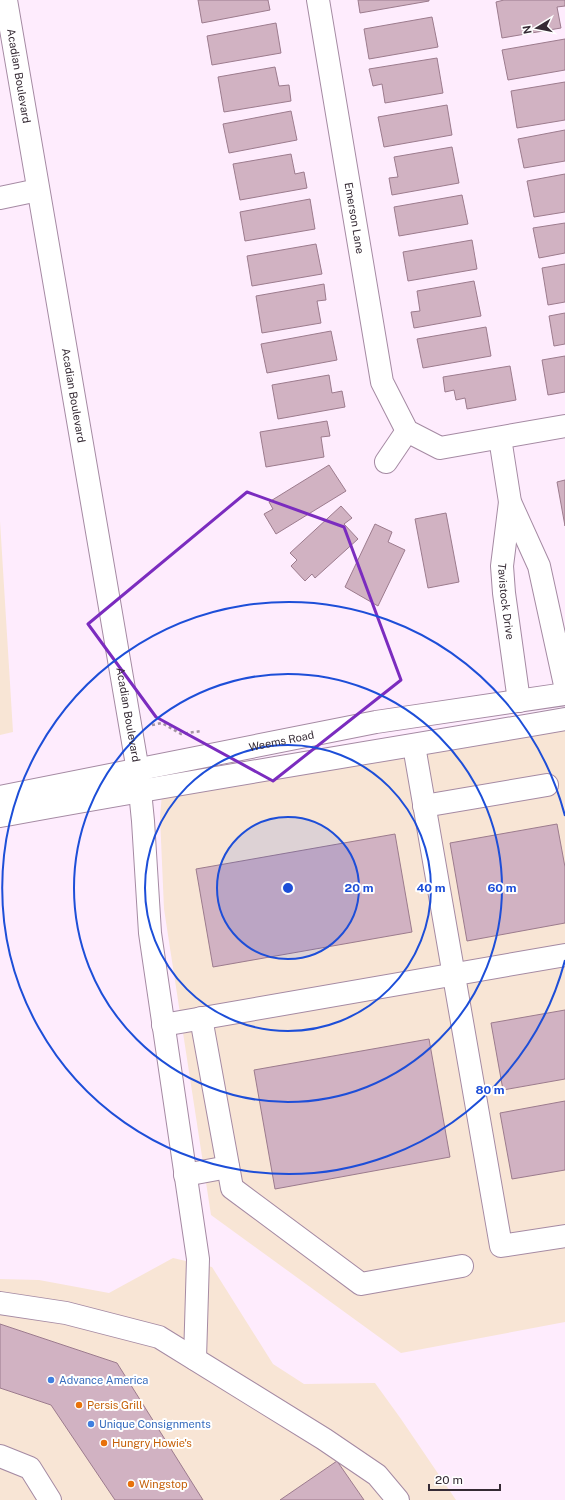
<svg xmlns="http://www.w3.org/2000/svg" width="565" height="1500" font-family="'Public Sans',sans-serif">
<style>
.commercial{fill:#f8e5d5}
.building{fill:#d1b2c2;stroke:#9c7b8d}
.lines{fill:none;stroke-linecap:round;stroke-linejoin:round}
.minor-casing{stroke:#a58aa3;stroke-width:24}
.path{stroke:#a394a2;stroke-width:2.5;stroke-dasharray:3 3;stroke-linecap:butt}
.minor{stroke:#fff;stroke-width:22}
.marked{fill:none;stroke:#7b2cbf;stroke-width:3;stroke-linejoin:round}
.ring{fill:none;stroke:#1d4ed8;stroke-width:2}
.shop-dot{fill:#3f7fe0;stroke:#fff;stroke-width:1.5}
.food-dot{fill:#e8710a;stroke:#fff;stroke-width:1.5}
.labels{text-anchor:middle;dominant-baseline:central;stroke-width:4;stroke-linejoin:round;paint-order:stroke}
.street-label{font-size:11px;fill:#352a34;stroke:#fff}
.shop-label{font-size:11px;fill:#366cbe;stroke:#fff;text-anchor:start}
.food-label{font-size:11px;fill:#c56008;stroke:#fff;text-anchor:start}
.centre{fill:#1d4ed8;stroke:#fff;stroke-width:2}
.ring-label{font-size:12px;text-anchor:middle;font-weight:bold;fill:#1d4ed8;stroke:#fff;stroke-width:4;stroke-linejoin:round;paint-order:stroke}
</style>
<rect width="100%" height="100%" fill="#feecfd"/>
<path class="commercial" d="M 0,521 L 13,732 L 0,735 Z
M 565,729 L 565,1322 L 401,1353 L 211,1215 L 164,909 L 160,817 L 162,794 Z
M 173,1258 L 212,1267 L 273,1364 L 304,1384 L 375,1383 L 401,1419 L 456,1500 L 0,1500 L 0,1279 L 39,1280 L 109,1293 Z"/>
<path class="building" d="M 198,0 L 268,0 L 270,10 L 202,23 Z
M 358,0 L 429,0 L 429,1 L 360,13 Z
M 504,0 L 565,0 L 565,6 L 557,7 L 561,28 L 502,38 L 496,2 Z
M 432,17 L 438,47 L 369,59 L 364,29 Z
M 276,23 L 281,53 L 212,65 L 207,36 Z
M 565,39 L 565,70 L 508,80 L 502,50 Z
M 437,58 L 443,93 L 385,103 L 382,84 L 373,86 L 369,69 Z
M 275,67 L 279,86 L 289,85 L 291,101 L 224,112 L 218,77 Z
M 565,82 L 565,120 L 517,128 L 511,91 Z
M 447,105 L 452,135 L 384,147 L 378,117 Z
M 291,111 L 297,140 L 229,153 L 223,124 Z
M 565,130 L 565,161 L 524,168 L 518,139 Z
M 452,147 L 459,183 L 392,195 L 389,178 L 398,177 L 394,157 Z
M 291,154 L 295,174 L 304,172 L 307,188 L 240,200 L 233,164 Z
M 565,174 L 565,212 L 534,217 L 527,181 Z
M 462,195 L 468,224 L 399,236 L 394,207 Z
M 310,199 L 315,229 L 245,241 L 240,212 Z
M 565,223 L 565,253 L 539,258 L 533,228 Z
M 472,240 L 477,269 L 408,281 L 403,252 Z
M 316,244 L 322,274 L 252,286 L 247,256 Z
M 565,264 L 565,302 L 548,305 L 542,268 Z
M 474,281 L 481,316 L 414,328 L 411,312 L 420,311 L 417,291 Z
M 324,284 L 326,300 L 317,301 L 321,323 L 262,333 L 256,296 Z
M 565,313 L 565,344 L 554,346 L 549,316 Z
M 486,327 L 491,356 L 423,368 L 417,339 Z
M 331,331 L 337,360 L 267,373 L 261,344 Z
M 565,356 L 565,392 L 548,395 L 542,360 Z
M 510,366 L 516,400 L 467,409 L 465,398 L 456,400 L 454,390 L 445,392 L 443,377 Z
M 329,375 L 332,393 L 342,391 L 345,407 L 278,419 L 272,385 Z
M 327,421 L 330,436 L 321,437 L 324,457 L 266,467 L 260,432 Z
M 329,465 L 346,491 L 276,534 L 264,514 L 273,509 L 269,502 Z
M 565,480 L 565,526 L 557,482 Z
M 341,506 L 352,518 L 344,524 L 358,539 L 315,578 L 312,574 L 305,581 L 291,566 L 297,560 L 290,553 Z
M 446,513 L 459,582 L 428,588 L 415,519 Z
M 375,524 L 392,532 L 388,542 L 405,550 L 378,606 L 345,587 Z
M 557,824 L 565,867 L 565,923 L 467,941 L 450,843 Z
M 395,834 L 412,932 L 213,967 L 196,869 Z
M 565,1010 L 565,1079 L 503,1090 L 491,1023 Z
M 429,1039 L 450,1157 L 275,1189 L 254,1070 Z
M 565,1101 L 565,1170 L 512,1179 L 500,1113 Z
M 0,1324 L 117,1363 L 203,1500 L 115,1500 L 51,1405 L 0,1388 Z
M 337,1461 L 364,1500 L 280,1500 Z"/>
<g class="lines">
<g class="minor-casing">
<g id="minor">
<path id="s1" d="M 6,0 L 138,771 L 143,821 L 150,933 L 198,1259 L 195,1359"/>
<path id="s2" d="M 318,0 L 382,382 L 407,431 L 440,448 L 565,426"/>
<path d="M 0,198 L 38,190"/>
<path d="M 500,438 L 510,502 L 539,566 L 565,685"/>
<path d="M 386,462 L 407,431"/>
<path id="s3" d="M 510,502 L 502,566 L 504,593 L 519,701"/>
<path d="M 414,746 L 501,1246 L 565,1236"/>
<path id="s4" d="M 0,797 L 376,722 L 565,694"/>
<path d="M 424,806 L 547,785"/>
<path d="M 0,816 C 188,781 377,752 565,719"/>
<path d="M 201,1018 L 232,1188 L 361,1284 L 462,1266"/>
<path d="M 163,1025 L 565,955"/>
<path d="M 185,1175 L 228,1167"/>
<path d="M 0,1303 L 66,1313 L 159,1337 L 324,1439 L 377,1475 L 398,1500"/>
<path d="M 0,1456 L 30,1468 L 50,1500"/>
</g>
</g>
<path class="path" d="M 152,725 L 162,723 L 181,734 L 201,731"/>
<use href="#minor" class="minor"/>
</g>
<path class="marked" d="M 247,492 L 344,527 L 401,680 L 273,781 L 156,717 L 88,624 Z"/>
<circle cx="288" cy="888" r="71" fill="#1d4ed8" fill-opacity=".12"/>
<g class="ring">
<circle cx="288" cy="888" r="71"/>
<circle cx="288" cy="888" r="143"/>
<circle cx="288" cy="888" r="214"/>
<path d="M565 960A286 286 0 1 1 565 816"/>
</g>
<g class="shop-dot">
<circle cx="51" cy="1380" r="4"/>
<circle cx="91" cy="1424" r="4"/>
</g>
<g class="food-dot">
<circle cx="79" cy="1405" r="4"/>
<circle cx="104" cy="1443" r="4"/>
<circle cx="131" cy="1484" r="4"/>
</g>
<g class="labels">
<g class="street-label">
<text stroke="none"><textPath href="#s1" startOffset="77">Acadian Boulevard</textPath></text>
<text stroke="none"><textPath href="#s2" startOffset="221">Emerson Lane</textPath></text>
<text stroke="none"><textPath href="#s1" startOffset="401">Acadian Boulevard</textPath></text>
<text stroke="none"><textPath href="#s3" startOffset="100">Tavistock Drive</textPath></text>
<text stroke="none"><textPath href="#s1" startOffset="725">Acadian Boulevard</textPath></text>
<text stroke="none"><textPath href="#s4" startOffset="287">Weems Road</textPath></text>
</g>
<g class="shop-label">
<text x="59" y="1380">Advance America</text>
<text x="99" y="1424">Unique Consignments</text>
</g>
<g class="food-label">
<text x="87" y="1405">Persis Grill</text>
<text x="112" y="1443">Hungry Howie's</text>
<text x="139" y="1484">Wingstop</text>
</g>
</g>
<circle cx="288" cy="888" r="6" class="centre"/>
<g class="ring-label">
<text x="359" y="892">20 m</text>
<text x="431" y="892">40 m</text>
<text x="502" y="892">60 m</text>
<text x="490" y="1094">80 m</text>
</g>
<g transform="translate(537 28) rotate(260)" stroke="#ffffff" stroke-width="3" paint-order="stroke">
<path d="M0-3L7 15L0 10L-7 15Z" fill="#352a34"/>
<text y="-6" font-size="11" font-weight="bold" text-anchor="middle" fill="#352a34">N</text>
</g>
<path d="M429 1484v6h71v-6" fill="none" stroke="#352a34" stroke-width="2"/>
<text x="435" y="1484" font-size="12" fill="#352a34" stroke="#ffffff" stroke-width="3" paint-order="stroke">20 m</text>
</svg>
